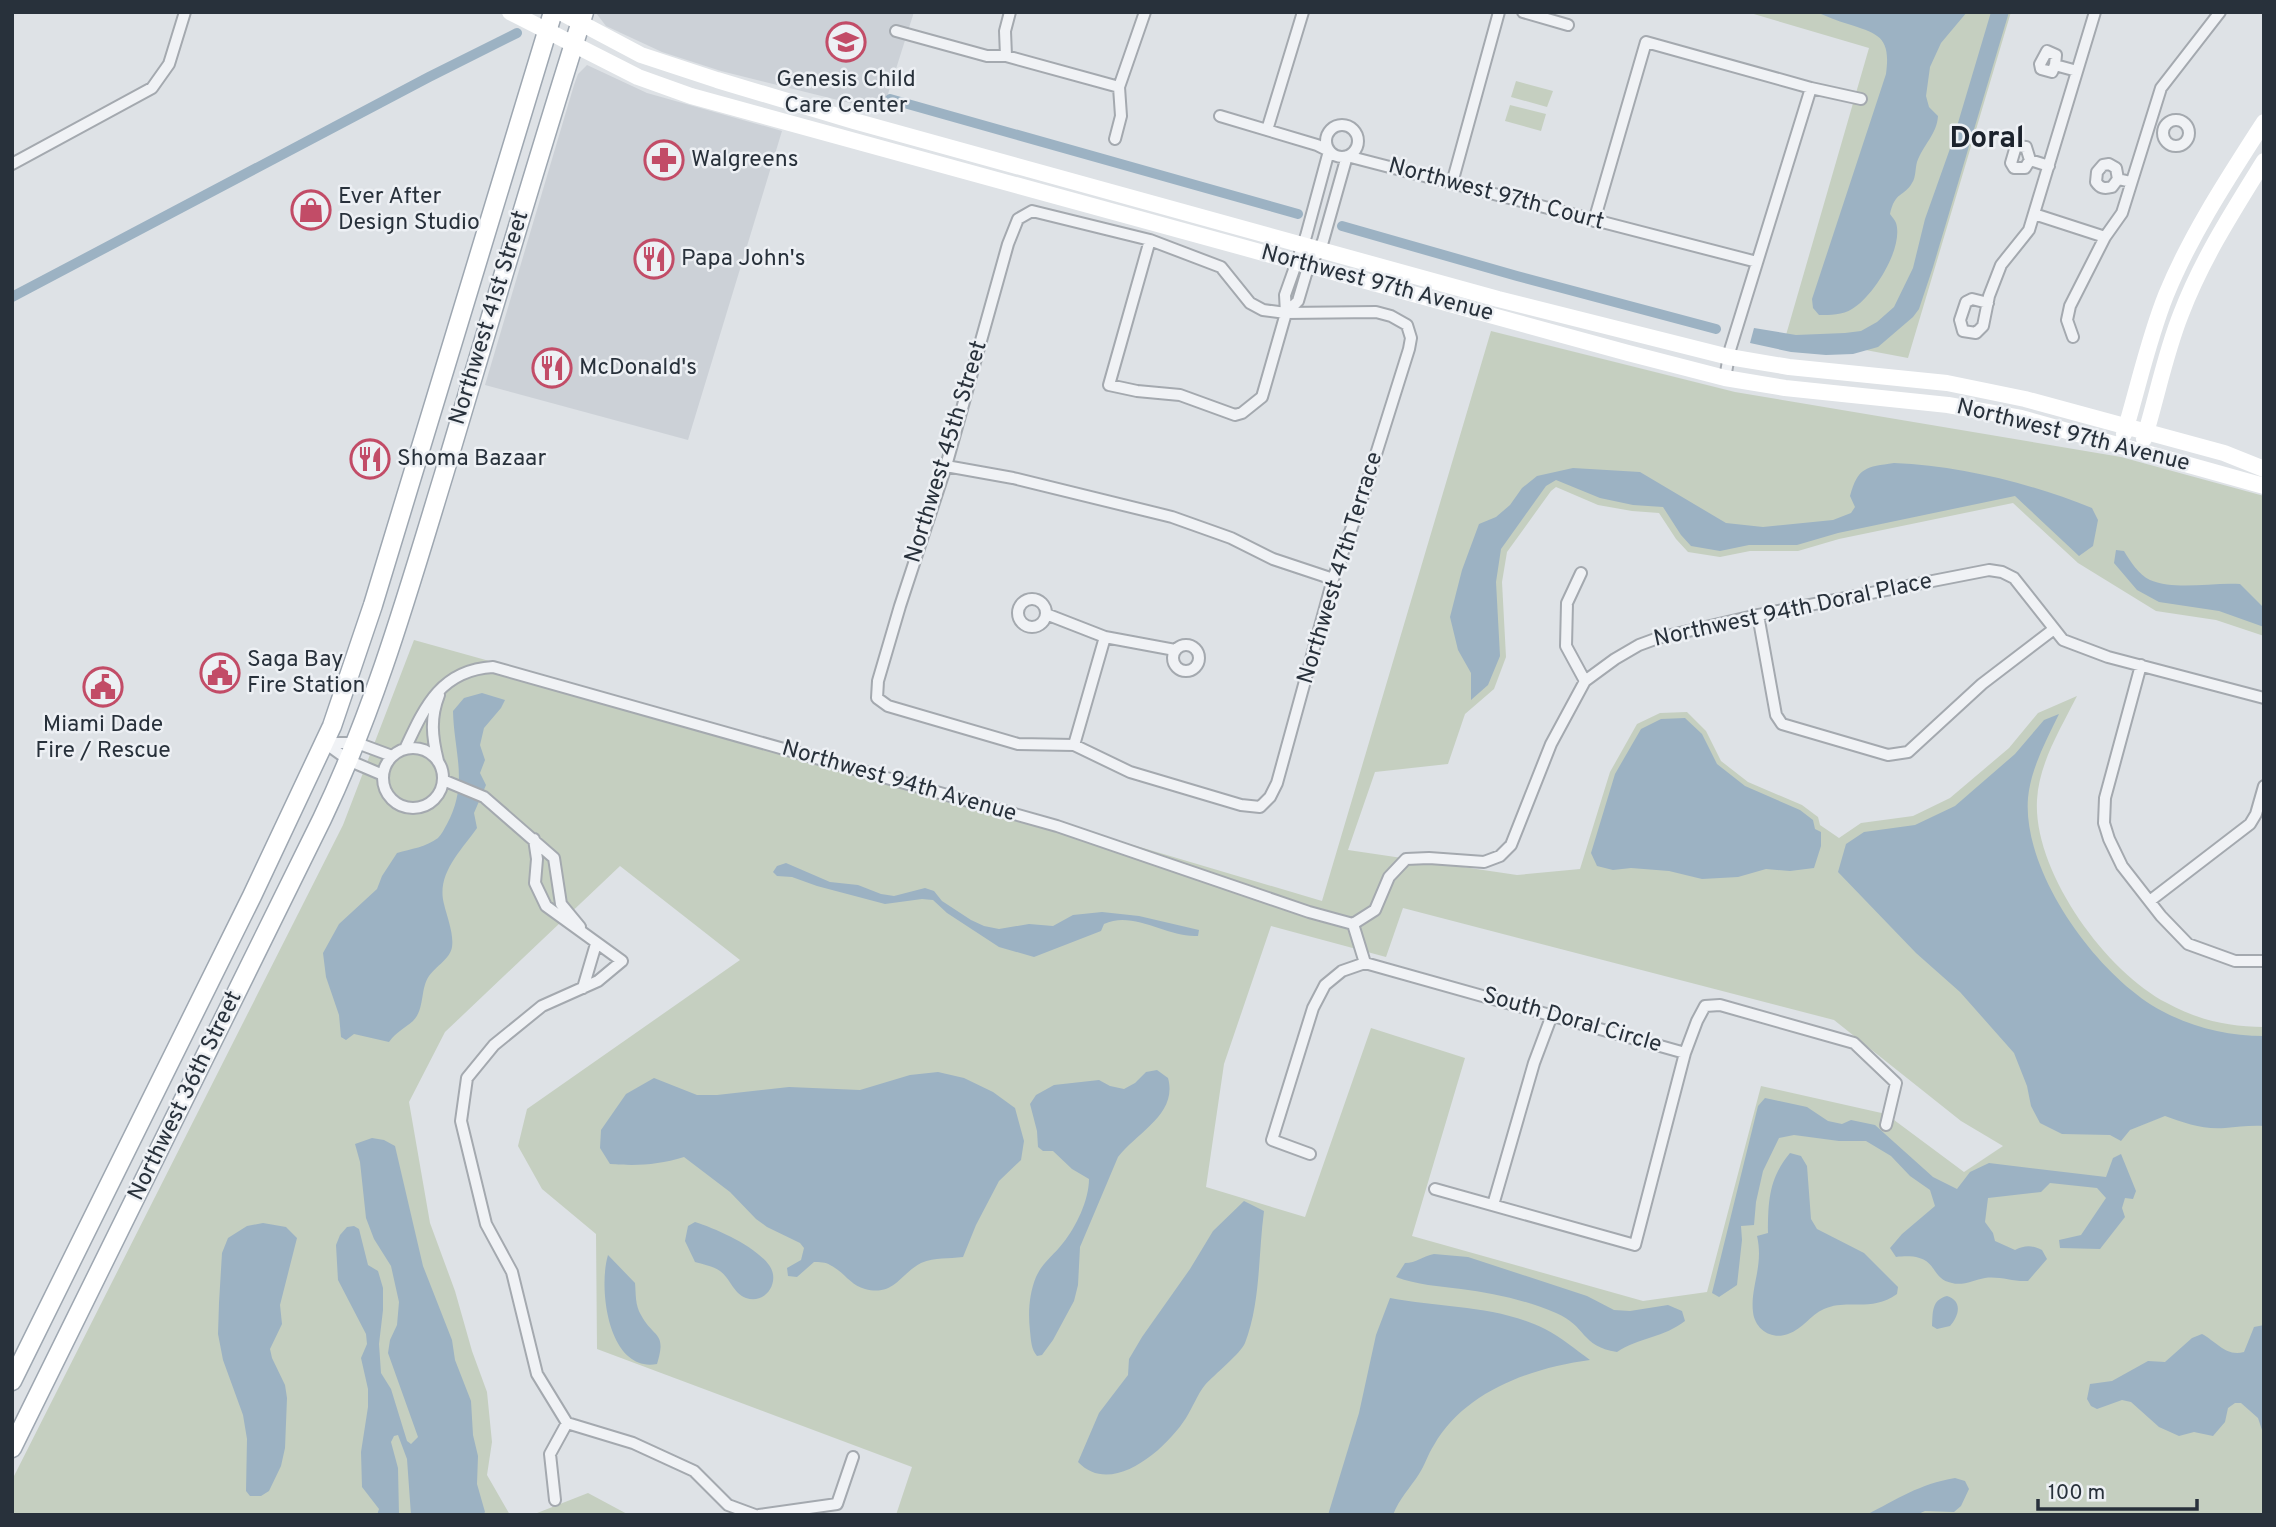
<svg xmlns="http://www.w3.org/2000/svg" width="2276" height="1527" font-family="Overpass,sans-serif">
<style>
.built{fill:#ccd1d7}
.green{fill:#c5cfc0;fill-rule:evenodd}
.water{fill:#9cb2c3}
.lines{fill:none;stroke-linecap:round;stroke-linejoin:round}
.canal{stroke:#9cb2c3;stroke-width:10}
.street-casing{stroke:#a4a9af;stroke-width:14}
.primary-casing{stroke:#9ea7b1;stroke-width:21}
.street{stroke:#f0f2f5;stroke-width:10}
.secondary{stroke:#fff;stroke-width:16}
.primary{stroke:#fff;stroke-width:18}
.labels{text-anchor:middle;dominant-baseline:central;stroke-width:5;stroke-linejoin:round;paint-order:stroke}
.poi-label{font-size:23px;fill:#28313b;stroke:#edf0f4;text-anchor:start}
.street-label{font-size:23px;fill:#28313b;stroke:#edf0f4}
.district-label{font-size:30px;font-weight:bold;fill:#1b222c;stroke:#edf0f4}
</style>
<rect width="100%" height="100%" fill="#dee2e6"/>
<path class="built" d="M 914,12 L 882,113 L 854,104 L 721,71 L 662,52 L 606,26 L 596,13 Z
M 587,65 L 647,93 L 782,131 L 688,440 L 485,385 L 574,85 L 578,74 Z"/>
<path class="green" d="M 1747,12 L 2011,12 L 1908,358 L 1786,335 L 1869,48 Z
M 1516,81 L 1553,91 L 1547,107 L 1511,97 Z
M 1510,105 L 1546,114 L 1541,131 L 1505,121 Z
M 1491,331 L 1735,392 L 2121,457 L 2264,496 L 2264,636 L 2216,620 L 2156,611 L 2078,563 L 2013,503 L 1839,539 L 1798,551 L 1750,551 L 1720,557 L 1688,552 L 1676,539 L 1659,513 L 1632,511 L 1598,505 L 1556,487 L 1551,491 L 1507,552 L 1502,582 L 1506,657 L 1494,689 L 1465,714 L 1448,764 L 1375,772 L 1348,850 L 1517,875 L 1580,869 L 1610,772 L 1637,724 L 1660,713 L 1687,712 L 1706,731 L 1721,761 L 1748,782 L 1802,805 L 1818,817 L 1820,825 L 1839,838 L 1861,823 L 1913,816 L 1950,798 L 2009,748 L 2038,713 L 2077,696 C 2061,728 2039,763 2037,800 C 2033,871 2105,971 2167,1003 C 2198,1020 2229,1027 2264,1027 L 2264,1515 L 896,1515 L 912,1467 L 597,1349 L 596,1234 L 542,1189 L 518,1146 L 527,1109 L 740,960 L 620,866 L 445,1032 L 409,1102 L 430,1223 L 455,1291 L 472,1351 L 487,1392 L 492,1442 L 487,1475 L 510,1515 L 12,1515 L 12,1480 L 343,825 L 414,640 L 850,761 L 1322,901 ZM 1403,908 L 1834,1020 L 1961,1121 L 2003,1146 L 1964,1172 L 1886,1114 L 1761,1086 L 1707,1292 L 1643,1301 L 1412,1236 L 1465,1058 L 1371,1028 L 1305,1217 L 1206,1187 L 1224,1064 L 1271,926 L 1386,957 Z
M 588,1493 L 629,1515 L 532,1515 Z"/>
<path class="water" d="M 1816,12 L 1967,12 L 1941,43 L 1930,67 L 1926,96 L 1929,107 L 1938,116 C 1937,134 1923,145 1917,162 C 1915,169 1916,177 1912,183 C 1904,197 1895,191 1890,214 C 1892,217 1895,220 1896,223 C 1904,248 1873,297 1852,309 C 1843,315 1830,315 1819,315 L 1813,308 L 1812,299 L 1886,74 C 1891,37 1879,34 1848,24 C 1837,21 1827,16 1816,12 Z
M 1991,12 L 2009,12 L 1933,267 L 1919,309 L 1913,317 L 1878,347 L 1853,354 L 1826,355 L 1791,352 L 1750,343 L 1754,328 L 1796,335 L 1845,333 L 1861,331 L 1877,322 L 1894,307 L 1913,268 L 1925,219 L 1952,143 Z
M 1894,463 C 1961,466 2030,483 2092,508 L 2098,520 L 2093,546 L 2079,556 L 2015,496 L 1838,533 L 1797,545 L 1749,545 L 1720,551 L 1691,546 L 1681,535 L 1663,507 L 1633,505 L 1600,498 L 1556,480 L 1546,486 L 1501,549 L 1496,582 L 1500,656 L 1488,685 L 1471,700 L 1471,673 L 1458,650 L 1450,617 L 1462,570 L 1479,524 L 1496,517 L 1510,505 L 1522,488 L 1537,476 L 1573,468 L 1640,472 L 1726,523 L 1763,527 L 1833,520 L 1851,513 L 1855,507 L 1850,496 C 1858,467 1866,467 1894,463 Z
M 2116,550 L 2124,551 C 2130,561 2139,575 2150,580 C 2177,591 2212,582 2240,584 L 2264,608 L 2264,627 L 2219,611 L 2159,602 L 2137,590 L 2114,563 Z
M 482,693 L 505,700 L 501,708 L 484,728 L 480,745 L 485,760 L 480,773 L 486,785 L 474,813 L 477,828 C 461,851 436,874 444,904 C 447,917 454,934 452,947 C 450,959 436,966 429,976 C 420,989 425,1009 413,1021 C 404,1029 397,1031 389,1042 L 354,1034 L 346,1040 L 341,1037 L 339,1015 L 326,977 L 323,953 L 339,924 L 377,889 L 382,876 L 397,853 C 411,849 426,847 438,838 C 442,834 444,829 447,824 C 469,783 454,753 453,711 L 464,698 Z
M 2059,714 C 2046,741 2031,768 2028,798 C 2022,873 2098,977 2162,1011 C 2194,1028 2228,1036 2264,1036 L 2264,1126 C 2250,1125 2238,1127 2225,1128 C 2204,1130 2184,1123 2165,1116 L 2130,1130 L 2121,1141 L 2110,1135 L 2062,1134 L 2040,1123 L 2031,1106 L 2027,1086 L 2014,1053 L 1960,992 L 1916,953 L 1838,872 L 1846,844 L 1864,832 L 1915,825 L 1955,806 L 2015,754 L 2044,720 Z
M 1685,718 L 1702,734 L 1717,764 L 1745,786 L 1800,810 L 1813,820 L 1815,829 L 1821,832 L 1821,846 L 1814,868 L 1790,871 L 1766,869 L 1738,877 L 1702,879 L 1669,871 L 1631,868 L 1613,870 L 1597,866 L 1591,853 L 1615,774 L 1641,729 L 1661,719 Z
M 786,863 L 830,882 L 858,885 L 881,894 L 894,896 L 925,888 L 934,891 L 942,901 L 971,920 L 984,926 L 999,929 L 1029,924 L 1053,926 L 1073,915 L 1102,912 L 1139,916 L 1199,930 L 1198,936 C 1167,938 1134,910 1104,924 L 1101,931 L 1034,957 L 999,947 L 947,913 L 933,900 L 922,899 L 885,904 L 817,886 L 792,877 L 777,876 L 773,872 L 777,866 Z
M 1157,1070 L 1168,1078 C 1178,1114 1137,1132 1118,1157 L 1080,1247 L 1078,1285 L 1074,1301 L 1053,1340 L 1042,1355 L 1037,1356 C 1031,1349 1031,1340 1030,1331 C 1028,1313 1029,1294 1036,1277 C 1042,1263 1054,1255 1063,1243 C 1076,1227 1089,1200 1089,1179 L 1072,1169 L 1053,1151 L 1043,1151 L 1038,1147 L 1037,1131 L 1030,1104 L 1036,1095 L 1054,1085 L 1099,1080 L 1110,1086 L 1124,1089 L 1135,1083 L 1146,1072 Z
M 938,1072 L 964,1078 L 993,1092 L 1015,1108 L 1024,1141 L 1021,1160 L 999,1181 L 976,1225 L 963,1257 C 948,1259 936,1257 921,1263 C 901,1273 894,1297 865,1289 C 850,1285 843,1271 830,1265 C 826,1262 819,1262 814,1262 L 797,1277 L 788,1276 L 787,1268 L 801,1260 L 804,1248 L 800,1243 L 767,1227 L 756,1219 L 730,1192 L 684,1157 C 658,1165 637,1166 610,1164 L 600,1148 L 601,1130 L 626,1094 L 654,1078 L 697,1095 L 717,1095 L 789,1087 L 860,1090 L 910,1075 Z
M 1765,1098 L 1807,1107 L 1828,1121 L 1842,1124 L 1851,1120 L 1875,1125 L 1933,1177 L 1957,1189 L 1970,1172 L 1989,1163 L 2106,1177 L 2113,1158 L 2121,1154 L 2136,1191 L 2133,1199 L 2125,1198 L 2122,1208 L 2125,1217 L 2100,1249 L 2060,1248 L 2059,1240 L 2081,1235 L 2106,1198 L 2097,1188 L 2050,1183 L 2041,1192 L 1988,1198 L 1985,1222 L 1993,1233 L 1995,1241 L 2015,1250 C 2025,1245 2032,1245 2042,1250 L 2047,1259 L 2028,1281 C 2013,1282 2000,1276 1985,1278 C 1974,1280 1963,1286 1952,1283 C 1927,1278 1941,1252 1896,1257 L 1890,1248 L 1902,1234 L 1935,1206 L 1930,1190 L 1910,1176 L 1891,1156 L 1866,1141 L 1839,1141 L 1794,1135 L 1779,1138 L 1763,1171 L 1756,1202 L 1754,1225 L 1741,1226 L 1742,1240 L 1737,1285 L 1719,1297 L 1712,1293 L 1758,1106 Z
M 372,1138 L 384,1140 L 395,1146 L 423,1266 L 452,1340 L 455,1360 L 471,1401 L 473,1435 L 478,1456 L 477,1484 L 485,1512 L 483,1515 L 411,1515 L 407,1459 L 398,1435 L 394,1436 L 391,1442 L 398,1468 L 399,1515 L 377,1515 L 379,1509 L 362,1487 L 361,1452 L 368,1407 L 368,1389 L 361,1358 L 367,1344 L 366,1334 L 338,1280 L 336,1245 L 340,1235 L 347,1227 L 354,1226 L 359,1229 L 368,1265 L 378,1271 L 383,1288 L 383,1310 L 379,1344 L 381,1373 L 391,1389 L 407,1441 L 411,1444 L 418,1437 L 388,1353 L 390,1340 L 397,1325 L 399,1302 L 391,1266 L 374,1239 L 366,1218 L 360,1162 L 355,1144 Z
M 1790,1153 L 1801,1156 L 1807,1166 L 1811,1219 L 1817,1229 L 1864,1253 L 1898,1287 L 1897,1294 C 1870,1313 1848,1298 1824,1309 C 1810,1315 1803,1329 1788,1334 C 1772,1340 1755,1330 1753,1312 C 1750,1287 1764,1266 1757,1236 L 1768,1233 C 1768,1201 1769,1178 1790,1153 Z
M 1244,1201 L 1264,1211 C 1258,1255 1261,1301 1245,1343 C 1241,1353 1214,1375 1205,1385 C 1197,1395 1193,1407 1186,1418 C 1167,1448 1112,1498 1078,1462 L 1099,1413 L 1128,1375 L 1129,1359 L 1142,1337 L 1190,1269 L 1213,1231 Z
M 695,1222 C 717,1229 755,1246 769,1265 C 781,1281 766,1305 746,1298 C 733,1293 730,1278 720,1271 C 713,1266 702,1264 695,1262 L 685,1241 L 688,1226 Z
M 263,1223 L 286,1227 L 297,1238 L 280,1305 L 282,1324 L 270,1349 L 272,1358 L 285,1385 L 287,1398 L 285,1448 L 281,1466 L 269,1491 L 261,1496 L 250,1496 L 246,1491 L 247,1439 L 243,1415 L 223,1360 L 218,1334 L 219,1303 L 222,1253 L 228,1238 L 247,1226 Z
M 1434,1254 L 1468,1257 L 1587,1296 L 1614,1310 L 1630,1311 L 1668,1305 L 1682,1311 L 1685,1321 C 1665,1337 1638,1338 1617,1352 C 1580,1346 1587,1326 1556,1313 C 1526,1300 1492,1293 1461,1289 C 1439,1286 1417,1285 1396,1277 L 1405,1263 C 1416,1263 1423,1256 1434,1254 Z
M 608,1255 L 635,1283 C 636,1294 635,1305 641,1315 C 654,1339 667,1331 657,1364 C 608,1373 598,1288 608,1255 Z
M 1947,1296 C 1963,1301 1959,1316 1950,1326 L 1937,1329 L 1932,1326 C 1933,1313 1931,1300 1947,1296 Z
M 1390,1298 C 1441,1308 1497,1305 1545,1329 C 1561,1337 1575,1349 1590,1360 C 1531,1368 1465,1391 1434,1445 C 1428,1454 1425,1465 1419,1474 C 1410,1488 1399,1499 1393,1515 L 1328,1515 L 1359,1413 L 1376,1335 Z
M 2264,1325 L 2264,1436 L 2258,1418 L 2241,1403 L 2235,1403 L 2228,1408 L 2225,1422 L 2213,1436 L 2194,1432 L 2179,1436 L 2159,1427 L 2131,1402 L 2122,1400 L 2097,1409 L 2091,1406 L 2087,1399 L 2090,1384 L 2112,1381 L 2148,1361 L 2165,1362 L 2192,1338 L 2202,1334 C 2217,1342 2226,1357 2244,1352 L 2254,1327 Z
M 1955,1478 L 1965,1481 L 1969,1489 L 1961,1506 L 1954,1512 L 1925,1511 L 1916,1515 L 1866,1515 C 1898,1499 1919,1484 1955,1478 Z"/>
<g class="lines">
<path class="canal" d="M 890,99 L 1298,214
M 1342,226 L 1517,276 L 1716,329
M 12,297 L 429,77 L 517,33"/>
<g class="street-casing">
<path id="street" d="M 1523,12 L 1568,25
M 896,31 L 987,56 L 1006,56 L 1119,87
M 1006,56 L 1005,31 L 1010,12
M 2055,65 L 2056,55 L 2047,51 L 2040,64 L 2041,69 L 2052,72 L 2055,65 L 2077,71
M 1220,116 L 1317,145 L 1329,151 L 1306,236 L 1285,295 L 1286,313 L 1298,301 L 1306,274 L 1323,241 L 1347,156 L 1757,262
M2163 133a13 13 0 1 1 26 0a13 13 0 1 1-26 0Z
M1326 141a16 16 0 1 1 32 0a16 16 0 1 1-32 0Z
M 1267,130 L 1303,12
M 1115,139 L 1121,116 L 1119,87 L 1145,12
M 2030,160 L 2026,147 L 2016,146 L 2011,163 L 2014,168 L 2025,168 L 2030,160 L 2049,166
M 12,164 L 152,88 L 169,64 L 185,12
M 2118,179 L 2112,187 C 2104,189 2100,188 2096,182 L 2097,172 L 2103,165 L 2109,164 L 2116,168 L 2118,179 L 2131,182
M 1452,183 L 1499,12
M 1032,211 L 1150,240 L 1221,267 L 1250,303 L 1263,310 L 1286,313 L 1376,312 L 1391,316 L 1407,325 L 1411,338 L 1409,349 L 1361,502 L 1333,579 L 1277,783 L 1270,797 L 1260,807 L 1241,805 L 1130,772 L 1074,745 L 1018,744 L 888,706 L 877,698 L 878,681 L 900,606 L 946,466 L 1008,244 L 1018,219 Z
M 2034,214 L 2105,237
M 1594,221 L 1646,42 L 1811,88 L 1861,99
M 1150,240 L 1109,385 L 1137,391 L 1180,395 L 1235,415 L 1242,413 L 1262,397 L 1286,313
M 1988,303 L 1972,299 L 1966,302 L 1960,320 L 1963,331 L 1976,333 L 1983,326 L 1989,296 L 2001,265 L 2029,230 L 2095,12
M 2073,337 L 2067,320 L 2070,306 L 2105,237 L 2122,213 L 2161,88 L 2220,12
M 1725,378 L 1730,350 L 1811,88
M 946,466 L 1013,478 L 1172,517 L 1231,538 L 1273,559 L 1333,579
M 1581,573 L 1567,603 L 1566,646 L 1585,681
M1018 613a14 14 0 1 1 28 0a14 14 0 1 1-28 0Z
M 1046,614 L 1105,637 L 1175,650
M 1758,615 L 1776,715 L 1782,724 L 1888,755 L 1908,752 L 1982,684 L 2054,629
M1173 658a13 13 0 1 1 26 0a13 13 0 1 1-26 0Z
M 2141,665 L 2105,798 L 2104,823 L 2109,839 L 2122,866 L 2161,916 L 2188,944 L 2235,961 L 2264,961
M 325,743 L 357,743 L 392,756
M 325,743 L 350,761 L 383,775
M 1074,745 L 1105,637
M383 778a30 30 0 1 1 60 0a30 30 0 1 1-60 0Z
M 405,749 C 425,706 441,670 493,667 L 1057,826 L 1309,912 L 1353,924
M 438,761 C 432,737 430,718 439,695
M 443,780 L 484,797 L 554,858 L 561,904 L 580,927
M 534,839 L 537,859 L 535,883 L 546,906 L 622,961 L 598,981 L 542,1006 L 494,1045 L 467,1078 L 461,1121 L 486,1224 L 512,1272 L 537,1374 L 567,1423 L 633,1443 L 694,1471 L 728,1505 L 755,1515
M 2151,900 L 2250,824 L 2256,814 L 2264,786
M 1353,924 L 1375,910 L 1389,877 L 1406,859 L 1429,858 L 1484,862 L 1500,856 L 1511,845 L 1551,744 L 1585,681 L 1615,659 L 1639,645 L 1658,638 L 1758,615 L 1989,570 L 2002,572 L 2014,578 L 2063,640 L 2108,657 L 2264,698
M 1353,924 L 1365,963 L 1685,1053
M 583,988 L 596,944
M 1310,1154 L 1272,1140 L 1313,1008 L 1325,985 L 1342,971 L 1365,963
M 1435,1189 L 1635,1245 L 1685,1053 L 1697,1021 L 1705,1006 L 1720,1005 L 1854,1043 L 1896,1083 L 1886,1125
M 1493,1205 L 1534,1063 L 1552,1015
M 555,1500 L 550,1454 L 567,1423
M 759,1515 L 837,1504 L 853,1457"/>
</g>
<g class="primary-casing">
<path id="primary" d="M 12,1381 L 252,896 L 332,726 L 373,605 L 553,12
M 12,1448 L 322,819 C 375,708 408,592 444,474 C 490,320 535,166 584,12"/>
</g>
<use href="#street" class="street"/>
<path class="secondary" d="M 510,12 L 638,77 L 691,96 L 1628,353 L 1725,378 L 1785,388 L 1948,405 L 2021,418 L 2264,486
M 560,12 L 641,55 L 717,80 L 854,121 L 1498,299 L 1729,357 L 1789,367 L 1947,383 L 2025,399 L 2224,453 L 2264,469
M 2124,434 C 2138,388 2148,340 2166,295 C 2191,234 2228,178 2264,122
M 2144,439 C 2157,397 2165,354 2181,314 C 2202,259 2233,211 2264,161"/>
<use href="#primary" class="primary"/>
</g>
<defs>
<g id="school-ring" transform="scale(2.0125)"><circle r="9.5" fill="#edf0f4" stroke="#c24c67" stroke-width="1.5"/><path d="M0-5L7-2L0 1L-7-2ZM-4 1L0 2.5L4 1V4Q0 6-4 4Z" fill="#c24c67"/></g>
<g id="pharmacy-ring" transform="scale(2.0125)"><circle r="9.5" fill="#edf0f4" stroke="#c24c67" stroke-width="1.5"/><path d="M-2-6h4v4h4v4h-4v4h-4v-4h-4v-4h4Z" fill="#c24c67"/></g>
<g id="shop-ring" transform="scale(2.0125)"><circle r="9.5" fill="#edf0f4" stroke="#c24c67" stroke-width="1.5"/><path d="M-5-2.5h2.3a2.7 3.5 0 0 1 5.4 0H5L5.5 6h-11ZM-1.5-2.5h3a1.5 2.3 0 0 0-3 0Z" fill="#c24c67"/></g>
<g id="restaurant-ring" transform="scale(2.0125)"><circle r="9.5" fill="#edf0f4" stroke="#c24c67" stroke-width="1.5"/><path d="M-5-6h1v4h1v-4h1v4h1v-4h1v5L-1.5 .5V6h-2V.5L-5-1ZM5-6V6H3V1.5H1.5Q1.5-4 5-6Z" fill="#c24c67"/></g>
<g id="civic-ring" transform="scale(2.0125)"><circle r="9.5" fill="#edf0f4" stroke="#c24c67" stroke-width="1.5"/><path d="M-.6-6.5H3V-4.5H.6V-3L4-1V1h2V6H-6V1h2V-1L-.6-3ZM-1.2 2.5V6h2.4V2.5Z" fill="#c24c67"/></g>
</defs>
<g fill-rule="evenodd">
<use href="#school-ring" x="846" y="42"/>
<use href="#pharmacy-ring" x="664" y="160"/>
<use href="#shop-ring" x="311" y="210"/>
<use href="#restaurant-ring" x="654" y="259"/>
<use href="#restaurant-ring" x="552" y="368"/>
<use href="#restaurant-ring" x="370" y="459"/>
<use href="#civic-ring" x="220" y="673"/>
<use href="#civic-ring" x="103" y="687"/>
</g>
<g class="labels">
<g class="poi-label">
<text x="846" y="80" text-anchor="middle">Genesis Child<tspan x="846" dy="26">Care Center</tspan></text>
<text x="691" y="160">Walgreens</text>
<text x="338" y="197">Ever After<tspan x="338" dy="26">Design Studio</tspan></text>
<text x="681" y="259">Papa John's</text>
<text x="579" y="368">McDonald's</text>
<text x="397" y="459">Shoma Bazaar</text>
<text x="247" y="660">Saga Bay<tspan x="247" dy="26">Fire Station</tspan></text>
<text x="103" y="725" text-anchor="middle">Miami Dade<tspan x="103" dy="26">Fire / Rescue</tspan></text>
</g>
<g class="street-label">
<text transform="translate(1496 195) rotate(15)">Northwest 97th Court</text>
<text transform="translate(1377 284) rotate(15)">Northwest 97th Avenue</text>
<text transform="translate(490 318) rotate(-73)">Northwest 41st Street</text>
<text transform="translate(2073 436) rotate(14)">Northwest 97th Avenue</text>
<text transform="translate(947 452) rotate(-73)">Northwest 45th Street</text>
<text transform="translate(1341 568) rotate(-73)">Northwest 47th Terrace</text>
<text transform="translate(1793 611) rotate(-12)">Northwest 94th Doral Place</text>
<text transform="translate(899 782) rotate(16)">Northwest 94th Avenue</text>
<text transform="translate(1572 1021) rotate(16)">South Doral Circle</text>
<text transform="translate(186 1096) rotate(-64)">Northwest 36th Street</text>
</g>
<g class="district-label">
<text x="1987" y="139">Doral</text>
</g>
</g>
<rect width="2276" height="1527" fill="none" stroke="#28313b" stroke-width="28"/>
<path d="M2038 1499v10h159v-10" fill="none" stroke="#28313b" stroke-width="3.5"/>
<text x="2048" y="1499" font-size="21" fill="#28313b" stroke="#edf0f4" stroke-width="5" paint-order="stroke">100 m</text>
</svg>
